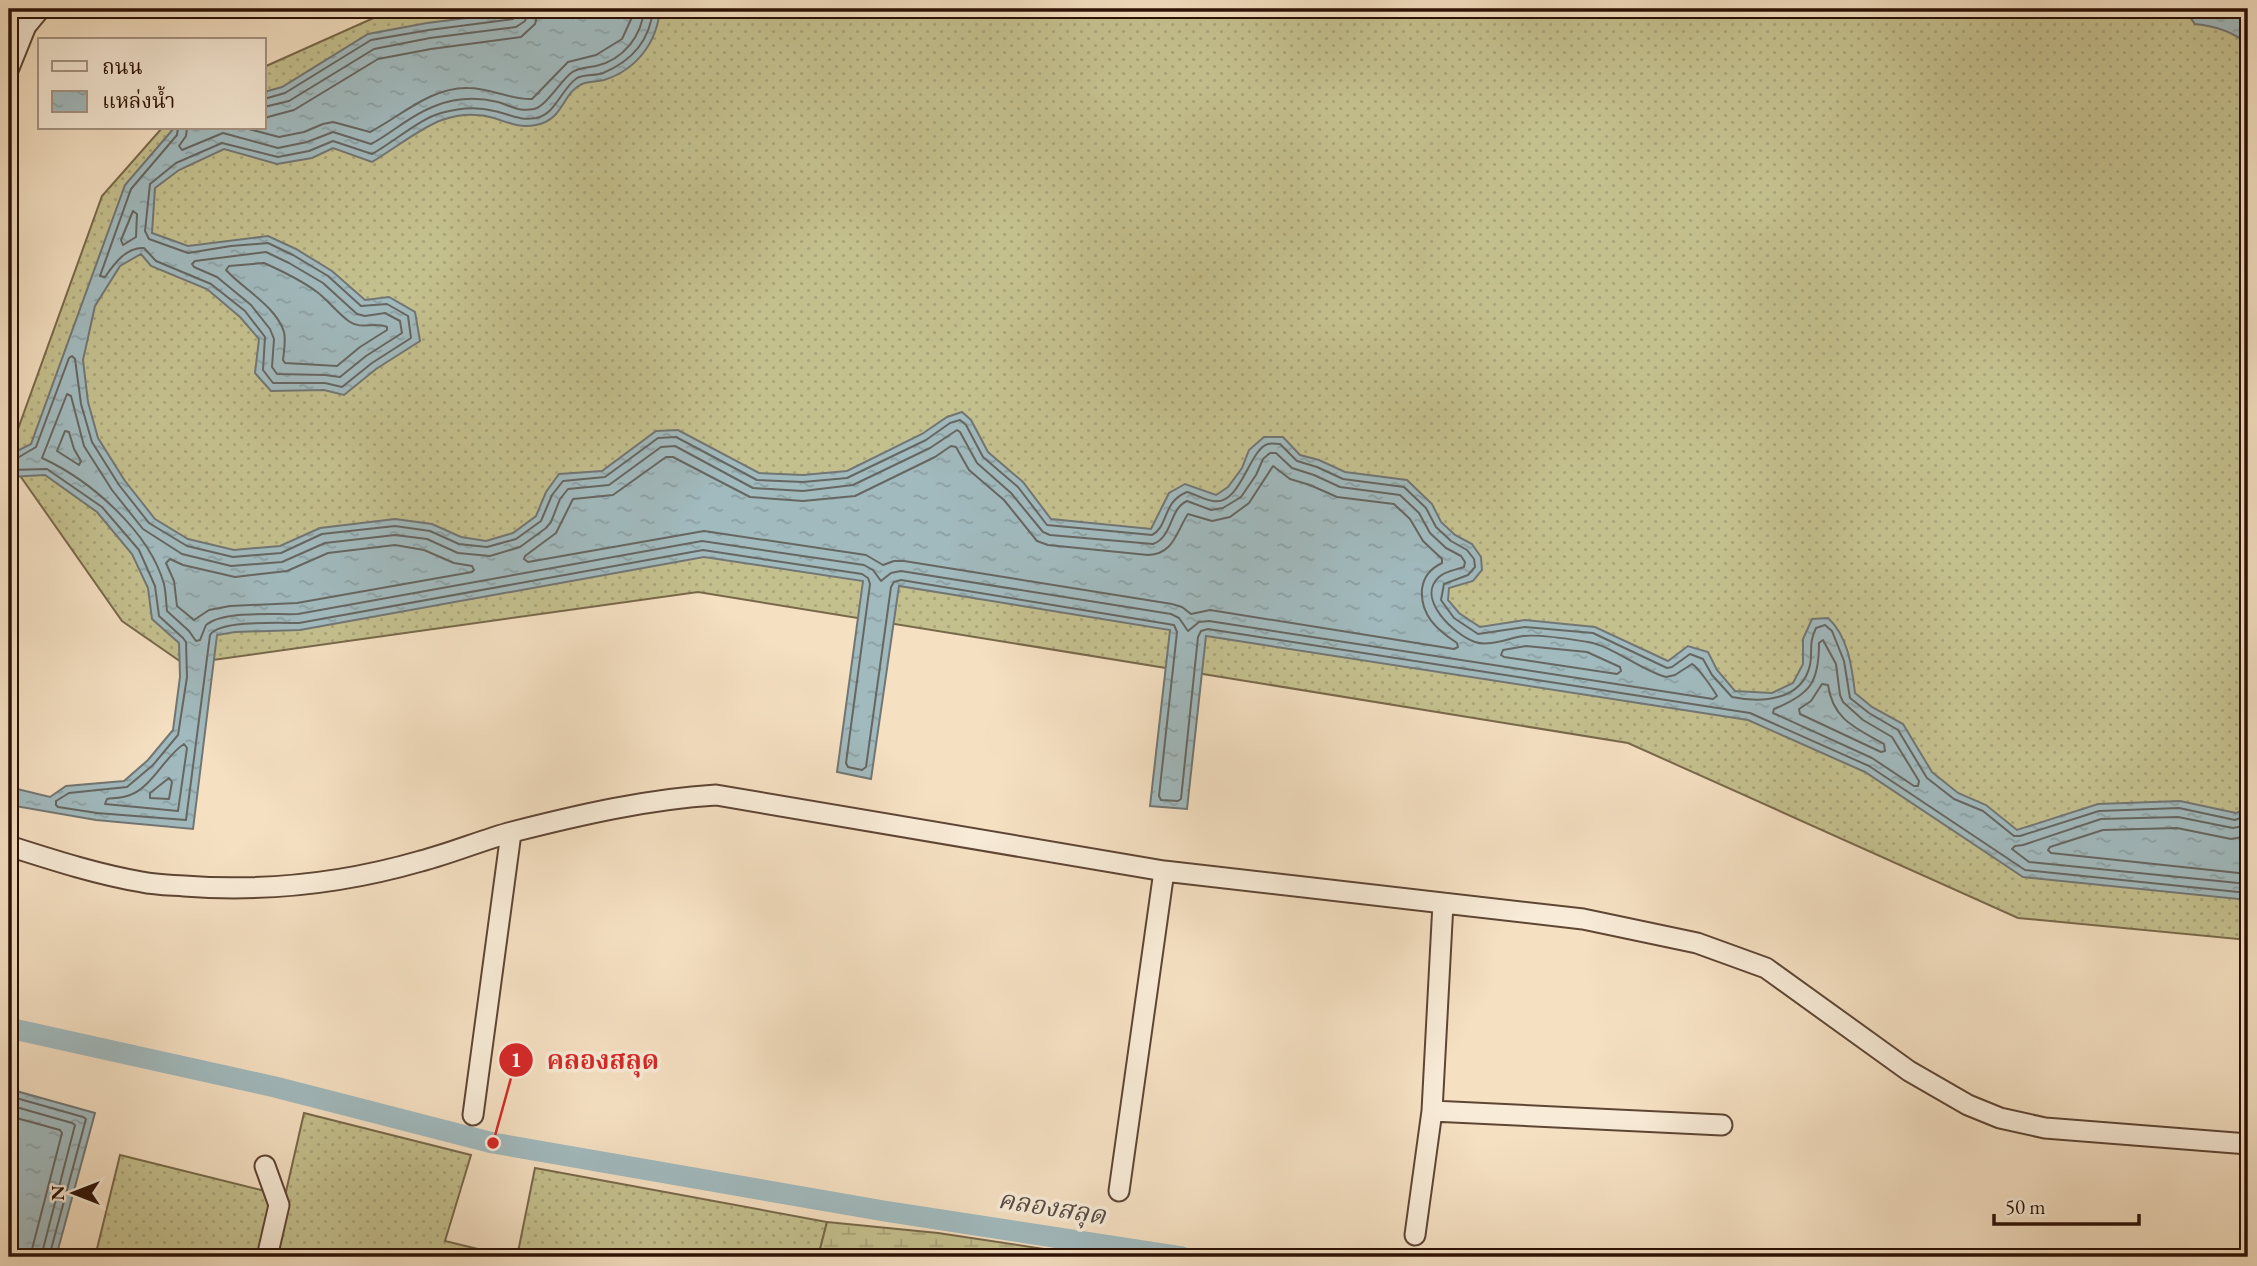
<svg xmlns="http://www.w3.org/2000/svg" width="2257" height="1266" font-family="'EB Garamond','Noto Serif Thai',serif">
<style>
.grass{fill:url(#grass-dots);stroke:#78684a;stroke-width:2}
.wetland{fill:url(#wetland-marsh);stroke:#78684a;stroke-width:2}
.water{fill:url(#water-ripples);stroke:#727674;stroke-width:2}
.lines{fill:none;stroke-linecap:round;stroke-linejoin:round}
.shore{stroke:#666662;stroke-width:2}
.canal{stroke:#a1babe;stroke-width:21}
.street-casing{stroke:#5e4534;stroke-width:23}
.street{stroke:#f8ebd7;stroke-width:19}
.labels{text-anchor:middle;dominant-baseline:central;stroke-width:7;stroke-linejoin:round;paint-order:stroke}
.water-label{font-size:26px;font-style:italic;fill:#554c46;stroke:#f8ebd7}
.leader{fill:none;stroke:#d62828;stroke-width:2.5}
.callout-dot{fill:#d62828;stroke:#f8ebd7;stroke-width:2.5}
.mark-label{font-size:21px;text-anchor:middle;font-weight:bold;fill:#fff}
.callout-label{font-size:26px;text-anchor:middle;font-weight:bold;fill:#d62828;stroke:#f8ebd7;stroke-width:7;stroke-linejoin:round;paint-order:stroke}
</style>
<defs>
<pattern id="grass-dots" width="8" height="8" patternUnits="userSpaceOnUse" patternTransform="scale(1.75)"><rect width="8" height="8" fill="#c4c08e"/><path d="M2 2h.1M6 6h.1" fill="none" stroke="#a9a479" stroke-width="1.8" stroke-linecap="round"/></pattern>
<pattern id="wetland-marsh" width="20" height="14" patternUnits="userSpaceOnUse" patternTransform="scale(1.75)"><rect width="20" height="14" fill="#c4c08e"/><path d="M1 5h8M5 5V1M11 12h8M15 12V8" fill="none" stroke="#a9a479"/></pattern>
<pattern id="water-ripples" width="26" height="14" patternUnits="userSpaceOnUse" patternTransform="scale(1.75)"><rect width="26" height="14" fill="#a1babe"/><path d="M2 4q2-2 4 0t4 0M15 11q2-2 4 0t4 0" fill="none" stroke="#8b9fa2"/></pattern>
</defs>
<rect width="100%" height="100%" fill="#f5e0c2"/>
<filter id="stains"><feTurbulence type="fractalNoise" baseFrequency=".00286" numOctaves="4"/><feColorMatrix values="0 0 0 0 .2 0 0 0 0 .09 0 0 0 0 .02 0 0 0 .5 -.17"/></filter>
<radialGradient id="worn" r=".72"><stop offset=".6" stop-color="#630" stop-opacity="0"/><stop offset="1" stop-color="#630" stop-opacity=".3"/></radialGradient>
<path class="grass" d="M 425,9 L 2248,9 L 2248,940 L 2018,918 L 1628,743 L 698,592 L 184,664 L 122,621 L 9,460 L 9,454 L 102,196 L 162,128 L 264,128 L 264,67 L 378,16 Z
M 304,1113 L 471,1155 L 445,1241 L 511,1257 L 95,1257 L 120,1155 L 285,1196 Z
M 535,1168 L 827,1222 L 818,1257 L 517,1257 Z"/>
<path class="wetland" d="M 827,1222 L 938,1233 L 1097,1257 L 818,1257 Z"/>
<path class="water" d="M 540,9 L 660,9 C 657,43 636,70 604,80 C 597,82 589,81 582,84 C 562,93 564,120 536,125 C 518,128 510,123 494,118 C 477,113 459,114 442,120 C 423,126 391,151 372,162 L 333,148 L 312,158 L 277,164 L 224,149 L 179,170 L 155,188 L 152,233 L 188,246 L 268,236 L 296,249 L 332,271 L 365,300 L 389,297 L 415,312 L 420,341 L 376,369 L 344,395 L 324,390 L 271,391 L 255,373 L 259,339 L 240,317 L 207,289 L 151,266 L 141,254 L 120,266 L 95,306 L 83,360 L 88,402 L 98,438 L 125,481 L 155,519 L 188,539 L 234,550 L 280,546 L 320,528 L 395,519 L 432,524 L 461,537 L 486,541 L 513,533 L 536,516 L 546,492 L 559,474 L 602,471 L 656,431 L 678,430 L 759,473 L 803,475 L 847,471 L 922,434 L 947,417 L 962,412 L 971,420 L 988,452 L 1023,482 L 1051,519 L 1151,529 L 1169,493 L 1185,484 L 1216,495 L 1228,487 L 1242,468 L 1249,450 L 1264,437 L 1283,437 L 1300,455 L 1319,460 L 1345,472 L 1407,480 L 1432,504 L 1441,522 L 1455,535 L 1472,544 L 1481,557 L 1482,570 L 1473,581 L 1449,588 L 1448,600 L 1459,613 L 1480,627 L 1525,620 L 1595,627 L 1668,661 L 1688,646 L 1708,652 L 1717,670 L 1735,691 L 1772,693 L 1793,683 L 1803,664 L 1803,639 L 1812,619 L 1828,618 C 1848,636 1852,667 1855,693 L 1872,707 L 1903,724 L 1932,772 L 1958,793 L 1986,805 L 2017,830 L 2098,804 L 2180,801 L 2236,813 L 2248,808 L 2248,900 L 2023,877 L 1865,772 L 1748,720 L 1206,636 L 1187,809 L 1150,806 L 1170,630 L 899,586 L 871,779 L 837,772 L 863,581 L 704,557 L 300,630 L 235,632 L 217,635 L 193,829 L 96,820 L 9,805 L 9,787 L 50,797 L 66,786 L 124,781 L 148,760 L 173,730 L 180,677 L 179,643 L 152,619 L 148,588 L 132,554 L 97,512 L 45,475 L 9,477 L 9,455 L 31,444 L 125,185 L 174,128 L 264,128 L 264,92 L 282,87 L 368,34 L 427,23 L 514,12 L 534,12 Z
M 2184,9 L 2248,9 L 2248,44 C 2232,31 2215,26 2195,24 Z
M 9,1089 L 95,1113 L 56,1257 L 9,1257 Z"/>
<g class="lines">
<path class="shore" d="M 264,99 L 285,93 L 371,40 L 429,30 L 513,19 L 518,16 L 520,9
M 264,107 L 289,101 L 374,49 L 430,38 L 516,27 L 525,21 L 529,9
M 264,118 L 294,110 L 378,59 L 431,49 L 521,37 L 535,24 L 539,9
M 178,128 L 177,135 L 131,189 L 100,276 L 105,277 C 114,264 126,247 144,248 L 156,261 L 211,284 L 245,311 L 265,337 L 263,370 L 273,383 L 325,383 L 342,387 L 372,363 L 411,338 L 408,316 L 387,304 L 361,306 L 328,276 L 293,255 L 268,243 L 231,246 L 188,253 L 149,239 L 145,231 L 150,184 L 176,163 L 222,143 L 278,157 L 309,151 L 333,141 L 372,154 C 392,143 421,118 441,113 C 459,108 476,106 494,111 C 510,114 518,121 536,118 C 556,114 561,89 577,78 C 585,74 595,76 603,73 C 632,61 650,40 653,9
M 187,128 L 186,136 L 179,146 L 182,150 L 223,133 L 278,148 L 307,142 L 333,132 L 371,144 C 392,133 412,114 435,106 C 455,98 477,97 498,102 C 511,106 519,112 534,109 C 545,107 560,82 571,73 C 578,67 587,68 596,66 C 623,60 642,36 644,9
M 245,128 L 279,137 L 304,132 L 323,124 L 333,122 L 370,132 C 401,116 431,87 468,88 C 491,88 511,100 532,99 L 568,62 L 596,55 L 622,39 L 633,15 L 633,9
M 133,211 L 137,214 L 136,237 L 123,245 L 121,240 Z
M 266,252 L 289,263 L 323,283 L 357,314 L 365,316 L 385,313 L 400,321 L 402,333 L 366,356 L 340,377 L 325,375 L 277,374 L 272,367 L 274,339 L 270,329 L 251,305 L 217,277 L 194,267 L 192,264 L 195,261 Z
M 264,263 C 282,271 301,280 317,292 C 329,301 338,314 350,322 C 362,330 375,321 387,327 L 387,330 L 360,347 L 337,366 L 285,363 L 283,360 C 284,351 286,341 284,332 C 276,306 243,289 226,270 L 229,266 Z
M 67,394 L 71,396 L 84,446 L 112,490 L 143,529 L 182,554 L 231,566 L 282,562 L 325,543 L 395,535 L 427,539 L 458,553 L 490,556 L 520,547 L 546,528 L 551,522 L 560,499 L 568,489 L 609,485 L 661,447 L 675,446 L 753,488 L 803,491 L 853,485 L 930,448 L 957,430 L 960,432 L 977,463 L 1011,493 L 1043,532 L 1050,535 L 1153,544 C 1173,537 1169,509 1187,501 L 1211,510 L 1223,508 L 1241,497 L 1256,475 L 1263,459 L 1270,453 L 1276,453 L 1292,468 L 1314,475 L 1340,487 L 1400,495 L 1419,513 L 1430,533 L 1446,548 L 1461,556 L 1465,562 L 1464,567 C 1456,570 1445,571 1439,577 C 1415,599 1455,635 1475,642 C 1489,647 1509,638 1523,636 C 1541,634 1569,639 1588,642 C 1613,646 1640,670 1666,677 L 1675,675 L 1692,664 C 1698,667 1713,689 1717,696 L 1713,699 L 1209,621 L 1199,622 L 1188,631 L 1179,618 L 1171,614 L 901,571 L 891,573 L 881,581 L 873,570 L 864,565 L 702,541 L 298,614 C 274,615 225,610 206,625 L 200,640 L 196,641 L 189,631 L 167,611 C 166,602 166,593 164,584 C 149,531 90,480 42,458 Z
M 65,431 L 69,432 L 74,449 L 81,461 L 79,465 L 57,451 Z
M 951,446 L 956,447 L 969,470 L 1004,500 L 1037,541 L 1048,545 L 1148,555 C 1174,554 1176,532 1188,514 L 1212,521 L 1230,517 L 1249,503 L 1273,466 L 1290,479 L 1310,485 L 1337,497 L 1394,504 L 1410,519 L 1423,541 L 1442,559 L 1442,563 C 1430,569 1424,576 1422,589 C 1420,615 1437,630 1457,643 L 1458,647 L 1454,649 L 1210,610 L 1191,614 L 1182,607 L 1172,604 L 904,561 L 894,561 L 883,565 L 866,555 L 704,531 L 528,562 L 524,559 L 525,556 L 556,533 L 573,499 L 613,495 L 666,457 L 673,457 L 750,497 L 803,501 L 855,496 L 935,457 Z
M 9,460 L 14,460 L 36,447 L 69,358 L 72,356 L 75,359 L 81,404 L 92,442 L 119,485 L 149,523 L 187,546 L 233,557 L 281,553 L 322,534 L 395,526 L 430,531 L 459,544 L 487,547 L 516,539 L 541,521 L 552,495 L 563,481 L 605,477 L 658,438 L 676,437 L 757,480 L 803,482 L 847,478 L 926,440 L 950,423 L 960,420 L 966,425 L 983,457 L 1018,487 L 1047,525 L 1152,535 C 1169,526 1162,502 1187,492 C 1195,494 1204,500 1213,501 C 1241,506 1249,449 1268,444 C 1272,443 1276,444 1280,444 L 1297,461 L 1317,467 L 1343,479 L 1404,487 L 1426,508 L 1436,527 L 1451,541 L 1467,550 L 1474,559 L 1475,567 L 1468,575 L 1444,584 L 1441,600 L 1454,618 L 1478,634 L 1525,627 L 1593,633 L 1667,668 L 1672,667 L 1690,654 L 1703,659 L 1712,675 L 1732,697 C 1761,703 1802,701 1810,665 C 1813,650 1808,645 1816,628 L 1825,625 L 1832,631 L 1844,661 L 1850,698 L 1869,713 L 1898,730 L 1927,778 L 1954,799 L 1983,811 L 2014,836 L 2020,836 L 2099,811 L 2179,808 L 2235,820 L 2248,815
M 9,470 L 47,469 L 102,507 L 139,550 L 155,586 L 159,616 L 183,638 L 186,642 L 187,677 L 178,735 L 153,765 L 127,787 L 69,793 L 56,801 L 56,805 L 58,807 L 97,813 L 186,820 L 210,635 C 219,620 281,623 299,623 L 703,550 L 862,574 L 868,578 L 870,584 L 846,763 L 848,767 L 862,770 L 866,767 L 891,587 L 894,582 L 901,580 L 1174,625 L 1177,632 L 1159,796 L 1161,800 L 1178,801 L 1181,799 L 1198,637 L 1201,631 L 1208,629 L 1750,713 L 1869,766 L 2025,870 L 2248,893
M 395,545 L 424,550 L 454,563 L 472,566 L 474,570 L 472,572 L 297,603 L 230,606 L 209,610 L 194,620 L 177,606 L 174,581 L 166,563 L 170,559 L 183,565 L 235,577 L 287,571 L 328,553 Z
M 1823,640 L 1836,664 L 1840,695 L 1843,702 L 1863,720 L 1892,737 L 1919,781 L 1918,786 L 1914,786 L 1872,758 L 1773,713 L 1774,709 C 1811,694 1819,682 1819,643 Z
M 1526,646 L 1587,652 L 1620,667 L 1621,671 L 1617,674 L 1504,657 L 1501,655 L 1503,650 Z
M 1822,684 L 1828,685 C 1833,720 1856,728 1884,744 L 1885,751 L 1881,752 L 1800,714 L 1799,709 L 1811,701 Z
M 184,744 L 187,748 L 178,811 L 105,804 L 107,799 C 114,798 123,798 130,795 C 152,787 165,756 184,744 Z
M 169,778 L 172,782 L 169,799 L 150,798 L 150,793 Z
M 2248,825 L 2233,828 L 2178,817 L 2101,819 L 2023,845 L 2015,846 L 2012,849 L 2029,862 L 2248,884
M 2248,836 L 2231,839 L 2177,828 L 2103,830 L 2050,847 L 2048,850 L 2051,853 L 2248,874
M 9,1096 L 83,1117 L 86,1119 L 49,1257
M 9,1105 L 72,1123 L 75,1125 L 41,1257
M 9,1116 L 60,1130 L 62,1133 L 30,1257"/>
<path class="canal" d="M 9,1028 L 275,1087 L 493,1143 L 884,1211 L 1182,1257"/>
<g class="street-casing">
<path id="street" d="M 9,21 L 26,26
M 9,68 L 26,26 L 40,9
M 9,846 C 53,860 96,874 142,882 C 156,885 170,885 184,886 C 264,892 345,883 421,861 C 452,853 482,840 512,832 C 579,815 648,799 716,795 L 1164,871 L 1583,919 L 1697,943 L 1766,968 L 1909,1071 L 1968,1105 L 2000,1118 L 2045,1128 L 2248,1144
M 1443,903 L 1432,1111 L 1722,1125
M 473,1115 L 511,833
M 265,1166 L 279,1205 L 267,1257
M 1119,1191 L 1164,871
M 1415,1235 L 1432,1111"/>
</g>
<use href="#street" class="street"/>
</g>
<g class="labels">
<g class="water-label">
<text transform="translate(1052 1207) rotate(9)">คลองสลุด</text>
</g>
</g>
<path class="leader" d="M493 1143L516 1060"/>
<g class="callout-dot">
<circle cx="493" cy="1143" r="7"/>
<circle cx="516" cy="1060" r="18"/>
</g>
<g class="mark-label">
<text x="516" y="1067">1</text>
</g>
<g class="callout-label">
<text x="603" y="1069">คลองสลุด</text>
</g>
<rect width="2257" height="1266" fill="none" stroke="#f5e0c2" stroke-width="35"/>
<rect x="10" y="10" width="2236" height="1245" fill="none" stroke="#2c1105" stroke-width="3.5"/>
<rect x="18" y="18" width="2222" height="1231" fill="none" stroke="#2c1105" stroke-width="2"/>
<rect x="38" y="38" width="228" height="91" fill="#f8ebd7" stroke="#a69483" stroke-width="2"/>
<rect x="52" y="61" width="35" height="10" fill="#f8ebd7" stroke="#a69483" stroke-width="2"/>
<text x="102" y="74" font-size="21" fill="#2c1105">ถนน</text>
<rect x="52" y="91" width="35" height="21" fill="url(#water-ripples)" stroke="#a69483" stroke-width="2"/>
<text x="102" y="108" font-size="21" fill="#2c1105">แหล่งน้ำ</text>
<g transform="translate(74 1193) rotate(270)" stroke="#f8ebd7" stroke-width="5" paint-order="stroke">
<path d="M0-5L12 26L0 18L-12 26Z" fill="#2c1105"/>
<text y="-10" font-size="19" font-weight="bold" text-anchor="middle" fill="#2c1105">N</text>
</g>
<path d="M1994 1214v10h145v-10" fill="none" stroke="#2c1105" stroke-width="3.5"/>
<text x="2005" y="1214" font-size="21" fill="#2c1105" stroke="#f8ebd7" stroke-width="5" paint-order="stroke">50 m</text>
<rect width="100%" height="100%" filter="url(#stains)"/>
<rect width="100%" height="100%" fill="url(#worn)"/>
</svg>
